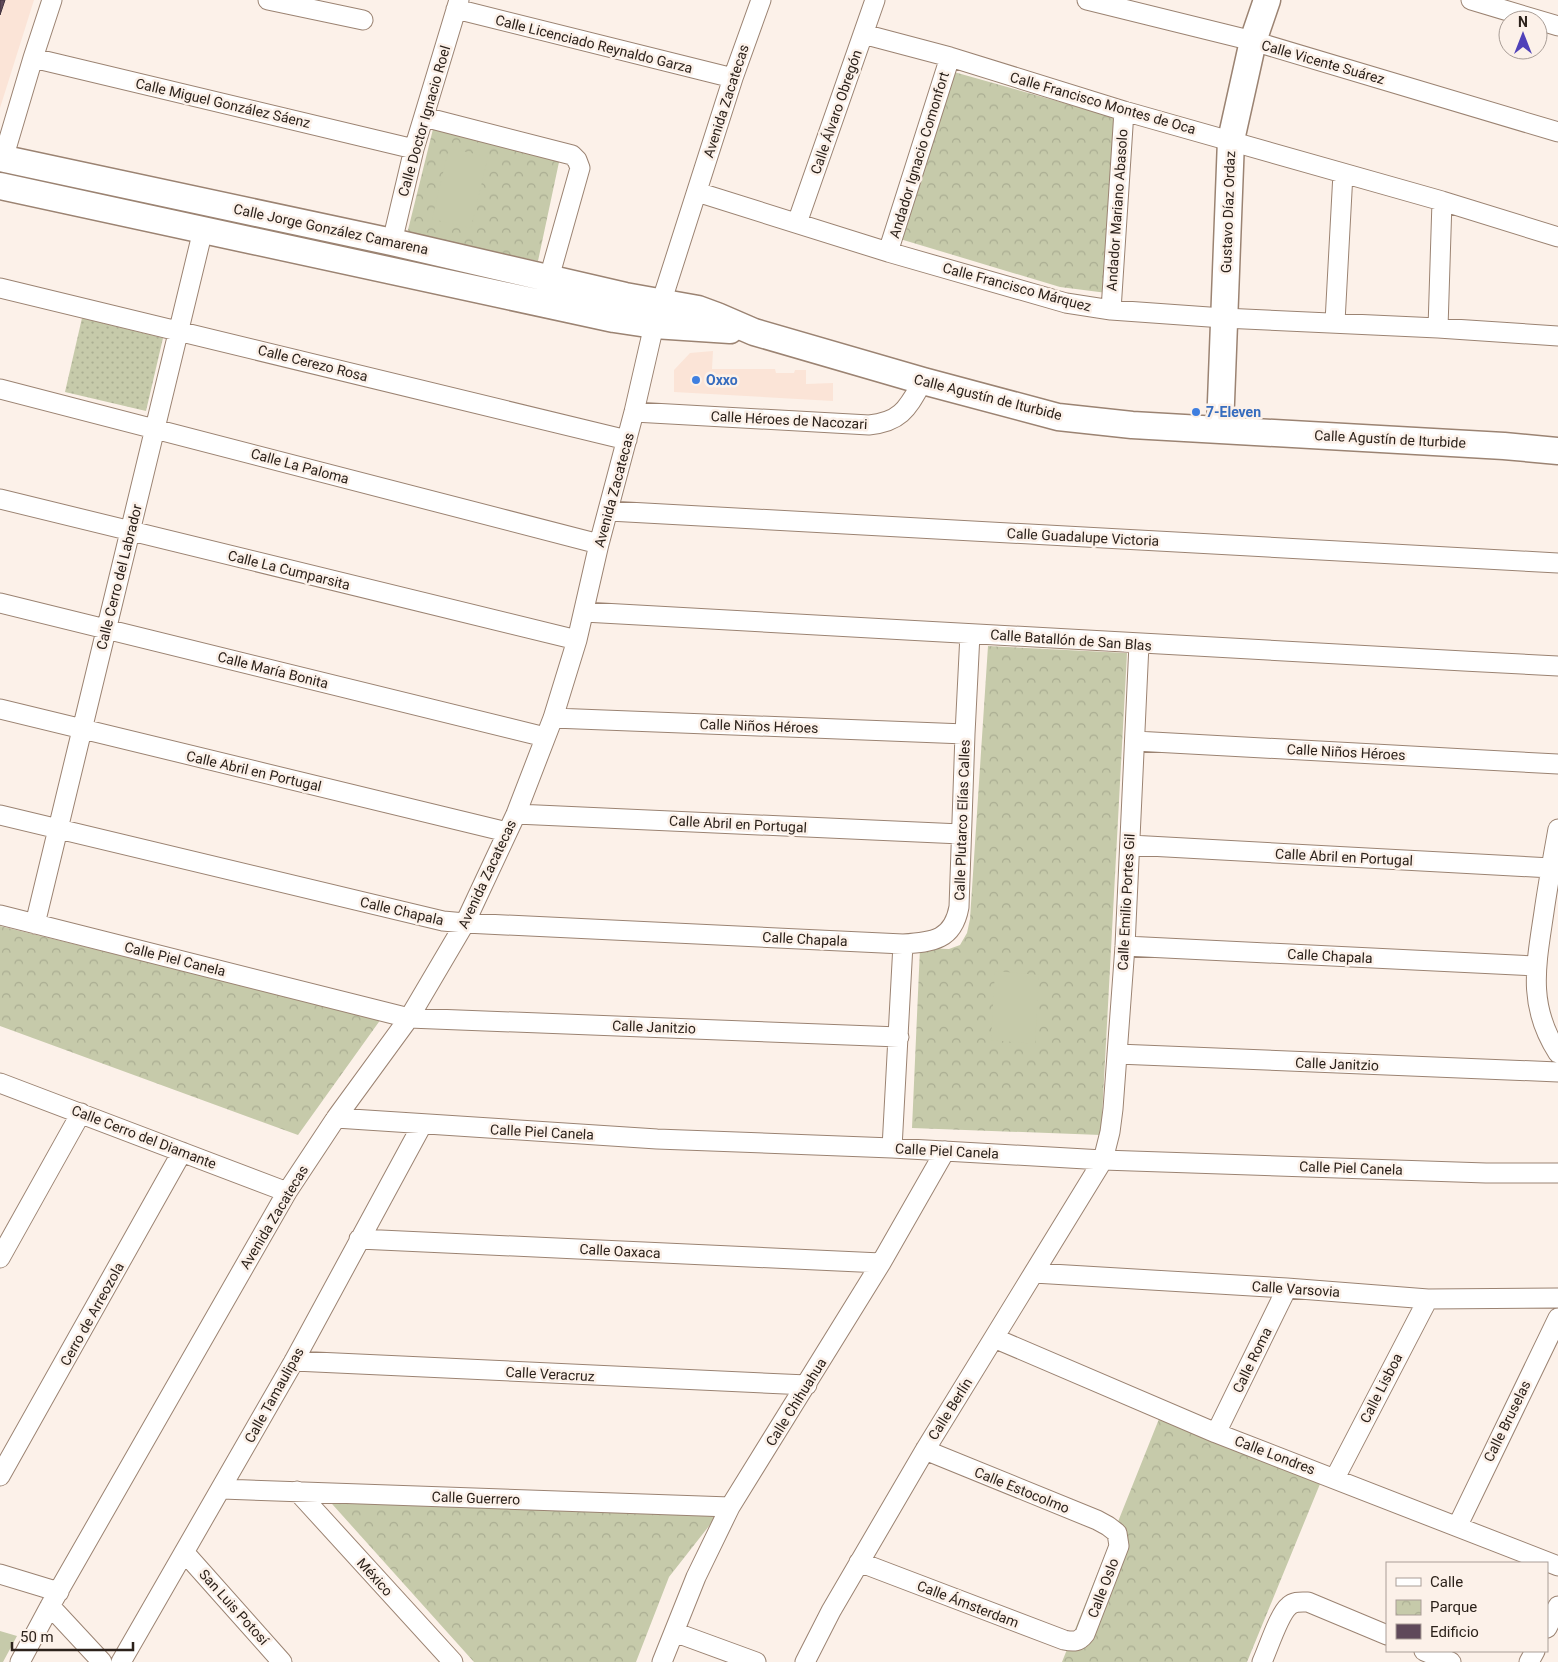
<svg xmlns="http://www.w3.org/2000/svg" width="1558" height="1662" font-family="Roboto,sans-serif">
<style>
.commercial{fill:#fbe4d7}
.grass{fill:url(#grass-dots)}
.park{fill:url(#park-crowns)}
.garden{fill:#c6caaa}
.building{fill:#5f495a;stroke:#42333f}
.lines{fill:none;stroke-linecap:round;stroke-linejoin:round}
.street-casing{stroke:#9b8372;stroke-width:21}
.secondary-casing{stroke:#9b8372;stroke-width:29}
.street{stroke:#fff;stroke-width:19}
.secondary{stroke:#fff;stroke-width:26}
.shop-dot{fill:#3f7fe0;stroke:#fcf1e9;stroke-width:2}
.labels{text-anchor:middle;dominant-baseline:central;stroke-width:5;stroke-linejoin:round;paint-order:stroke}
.street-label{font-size:14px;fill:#2c221b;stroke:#fcf1e9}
.shop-label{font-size:14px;font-weight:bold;fill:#366cbe;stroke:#fcf1e9;text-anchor:start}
</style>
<defs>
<pattern id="grass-dots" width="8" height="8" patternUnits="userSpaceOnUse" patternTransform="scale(1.25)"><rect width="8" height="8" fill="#c6caaa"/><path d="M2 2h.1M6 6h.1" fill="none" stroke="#aaad92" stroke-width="1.8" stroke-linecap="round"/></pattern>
<pattern id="park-crowns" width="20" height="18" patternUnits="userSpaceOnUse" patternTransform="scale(1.25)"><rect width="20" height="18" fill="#c6caaa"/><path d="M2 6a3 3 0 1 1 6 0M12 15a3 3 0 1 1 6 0" fill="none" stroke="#aaad92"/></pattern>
</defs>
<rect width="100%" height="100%" fill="#fcf1e9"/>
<path class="commercial" d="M 0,0 L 34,0 L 0,108 Z
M 713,351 L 712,369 L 775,369 L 776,373 L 794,373 L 795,370 L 806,370 L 806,384 L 833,383 L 833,401 L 674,392 L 674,370 L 690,353 Z"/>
<path class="grass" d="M 82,318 L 163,338 L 146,411 L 65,392 Z"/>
<path class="park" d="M 954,72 L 1117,118 L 1107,293 L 1060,287 L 900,239 Z
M 434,125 L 559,162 L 538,261 L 407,234 Z
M 988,646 L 1127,653 L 1101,1135 L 912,1128 L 920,948 L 949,949 L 960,945 L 967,933 L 970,919 Z
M 0,926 L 381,1019 L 298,1135 L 0,1026 Z
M 1159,1419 L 1320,1484 L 1247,1662 L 1062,1662 Z
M 324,1495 L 720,1512 L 669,1577 L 636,1662 L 474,1662 Z"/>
<path class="garden" d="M 449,148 L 488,157 L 471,228 L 432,219 Z
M 995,971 L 1039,975 L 1035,1044 L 991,1040 Z
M 0,1631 L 17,1636 L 3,1662 L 0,1662 Z"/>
<path class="building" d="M 0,0 L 5,0 L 0,15 Z"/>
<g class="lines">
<g class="street-casing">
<path id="street" d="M 268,0 L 363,20
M 1087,0 L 1253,41 L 1558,132
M 1471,0 L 1558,26
M 456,9 L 733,78
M 863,34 L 950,57 L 1124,111 L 1442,201 L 1558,237
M 33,58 L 414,149
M 424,117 L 572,155 L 577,160 L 580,168 L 549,278
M 3,159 L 33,58 L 52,0
M 697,192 L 888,252 L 1066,303 L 1111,310 L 1223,318 L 1438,328 L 1558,336
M 797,223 L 875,0
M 392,242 L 414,149 L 459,0
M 888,252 L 950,57
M 0,288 L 627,440
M 1111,310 L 1124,111
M 1335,322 L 1343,173
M 1438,328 L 1442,201
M 0,389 L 599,544
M 634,412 L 869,425 C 902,422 908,407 923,381
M 0,499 L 577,640
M 609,511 L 1558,563
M 0,603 L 545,737
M 584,612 C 908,630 1233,649 1558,666
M 0,709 L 507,832
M 553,718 L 965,734
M 1135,741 L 1558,764
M 516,814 L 961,834
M 0,815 L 443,921 L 465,923 L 903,944 C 933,942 953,940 959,907 L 965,734 L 970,634
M 1558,829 C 1553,857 1548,884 1544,912 C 1536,966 1527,1005 1558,1053
M 1130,845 L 1551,868 L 1558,870
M 0,915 L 409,1018 L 899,1037
M 35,924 L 203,230
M 1125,946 L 1536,966
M 1117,1054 L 1558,1072
M 0,1083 L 287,1192
M 336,1118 L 657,1139 L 892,1148 L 1103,1160 L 1486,1173 L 1558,1173
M 892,1148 L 903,944
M 359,1239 L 881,1263
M 0,1258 L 81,1113
M 1034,1273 L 1287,1288 L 1428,1299 L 1558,1298
M 994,1338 L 1216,1433 L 1558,1566
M 294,1361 L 807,1385
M 1216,1433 L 1287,1288
M 0,1476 L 182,1152
M 1335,1478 L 1428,1299
M 222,1489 L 730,1507
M 297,1491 L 453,1662
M 1458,1525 L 1558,1318
M 185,1553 L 282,1662
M 859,1562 L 1064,1640 C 1074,1642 1079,1642 1085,1634 L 1119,1546 L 1117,1533 L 1108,1526 L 1097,1520 L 925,1450
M 0,1574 L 59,1592
M 50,1606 L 102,1662
M 1547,1628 L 1558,1606
M 674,1632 L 756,1662
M 1424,1651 L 1451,1662
M 20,1662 L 50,1606 L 287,1192 L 336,1118 L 409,1018 L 465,923 L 516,814 L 553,718 L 577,640 L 599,544 L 634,412 L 654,325 L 733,78 L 761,0
M 121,1662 L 294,1361 L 422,1125
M 662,1662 L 696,1577 L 730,1507 L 881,1263 L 945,1151
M 805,1662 L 831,1611 L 925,1450 L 1103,1160 L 1110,1132 L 1113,1109 L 1125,946 L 1139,644
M 1262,1662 C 1268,1649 1279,1614 1289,1606 C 1294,1601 1301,1602 1308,1602 L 1387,1635
M 1529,1662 L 1535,1651"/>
</g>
<g class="secondary-casing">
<path id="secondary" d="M 0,158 L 392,242 L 625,296 L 698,309 L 717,316 L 754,332 L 923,381 L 1058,417 L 1132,425 L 1504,446 L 1558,451
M 0,186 L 614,319 L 654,325 L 730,330
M 1220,428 L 1231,140 L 1253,41 L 1267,0"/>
</g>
<use href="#street" class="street"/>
<use href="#secondary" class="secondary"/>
</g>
<g class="shop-dot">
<circle cx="696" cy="380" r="5"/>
<circle cx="1196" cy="412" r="5"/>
</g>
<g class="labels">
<g class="street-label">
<text transform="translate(594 44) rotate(14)">Calle Licenciado Reynaldo Garza</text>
<text transform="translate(1323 62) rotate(16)">Calle Vicente Suárez</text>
<text transform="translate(726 101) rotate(-72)">Avenida Zacatecas</text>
<text transform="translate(223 103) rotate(13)">Calle Miguel González Sáenz</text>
<text transform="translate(1103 103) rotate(16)">Calle Francisco Montes de Oca</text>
<text transform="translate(836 112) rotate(-71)">Calle Álvaro Obregón</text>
<text transform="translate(424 121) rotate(-74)">Calle Doctor Ignacio Roel</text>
<text transform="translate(919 155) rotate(-73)">Andador Ignacio Comonfort</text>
<text transform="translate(1117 210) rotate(-86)">Andador Mariano Abasolo</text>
<text transform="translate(1228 212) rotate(-88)">Gustavo Díaz Ordaz</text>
<text transform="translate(331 229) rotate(12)">Calle Jorge González Camarena</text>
<text transform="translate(1017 287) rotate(15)">Calle Francisco Márquez</text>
<text transform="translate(313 363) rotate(14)">Calle Cerezo Rosa</text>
<text transform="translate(988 397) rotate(14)">Calle Agustín de Iturbide</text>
<text transform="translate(789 420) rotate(3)">Calle Héroes de Nacozari</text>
<text transform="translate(1390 439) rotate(3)">Calle Agustín de Iturbide</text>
<text transform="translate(300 466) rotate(15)">Calle La Paloma</text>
<text transform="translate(614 490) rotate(-75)">Avenida Zacatecas</text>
<text transform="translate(1083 537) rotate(3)">Calle Guadalupe Victoria</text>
<text transform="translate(289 570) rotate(14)">Calle La Cumparsita</text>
<text transform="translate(119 577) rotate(-76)">Calle Cerro del Labrador</text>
<text transform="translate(1071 640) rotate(4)">Calle Batallón de San Blas</text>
<text transform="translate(273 670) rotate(14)">Calle María Bonita</text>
<text transform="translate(759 726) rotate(2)">Calle Niños Héroes</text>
<text transform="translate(1346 752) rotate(3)">Calle Niños Héroes</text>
<text transform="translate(254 771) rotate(13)">Calle Abril en Portugal</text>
<text transform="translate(962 820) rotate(-88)">Calle Plutarco Elías Calles</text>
<text transform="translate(738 824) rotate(3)">Calle Abril en Portugal</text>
<text transform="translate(1344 857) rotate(3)">Calle Abril en Portugal</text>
<text transform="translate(487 874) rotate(-65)">Avenida Zacatecas</text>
<text transform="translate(1126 902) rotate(-87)">Calle Emilio Portes Gil</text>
<text transform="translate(402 911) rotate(13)">Calle Chapala</text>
<text transform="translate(805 939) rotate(3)">Calle Chapala</text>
<text transform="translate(1330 956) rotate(3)">Calle Chapala</text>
<text transform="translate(175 959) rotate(14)">Calle Piel Canela</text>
<text transform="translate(654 1027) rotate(2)">Calle Janitzio</text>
<text transform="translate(1337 1064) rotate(2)">Calle Janitzio</text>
<text transform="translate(542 1132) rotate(3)">Calle Piel Canela</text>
<text transform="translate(144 1137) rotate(21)">Calle Cerro del Diamante</text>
<text transform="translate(947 1151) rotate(3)">Calle Piel Canela</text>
<text transform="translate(1351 1168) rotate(2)">Calle Piel Canela</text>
<text transform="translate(274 1217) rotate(-59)">Avenida Zacatecas</text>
<text transform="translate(620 1251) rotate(3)">Calle Oaxaca</text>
<text transform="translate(1296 1289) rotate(4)">Calle Varsovia</text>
<text transform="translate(92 1314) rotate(-61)">Cerro de Arreozola</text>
<text transform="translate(1252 1360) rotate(-64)">Calle Roma</text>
<text transform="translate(550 1374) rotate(3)">Calle Veracruz</text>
<text transform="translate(1381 1388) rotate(-63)">Calle Lisboa</text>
<text transform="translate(274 1395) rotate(-61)">Calle Tamaulipas</text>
<text transform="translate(796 1402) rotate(-58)">Calle Chihuahua</text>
<text transform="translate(950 1409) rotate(-58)">Calle Berlín</text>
<text transform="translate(1507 1421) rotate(-64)">Calle Bruselas</text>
<text transform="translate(1275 1455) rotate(21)">Calle Londres</text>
<text transform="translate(1022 1490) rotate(22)">Calle Estocolmo</text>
<text transform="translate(476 1498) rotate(2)">Calle Guerrero</text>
<text transform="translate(375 1577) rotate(48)">México</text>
<text transform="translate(1103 1588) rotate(-69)">Calle Oslo</text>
<text transform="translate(968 1604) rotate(21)">Calle Ámsterdam</text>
<text transform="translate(234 1607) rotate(48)">San Luis Potosí</text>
</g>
<g class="shop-label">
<text x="706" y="380">Oxxo</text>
<text x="1206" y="412">7-Eleven</text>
</g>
</g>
<rect x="1386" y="1562" width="162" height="90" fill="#fcf1e9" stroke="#a99e97"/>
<rect x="1396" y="1578" width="25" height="8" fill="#ffffff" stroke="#a99e97"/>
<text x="1430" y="1587" font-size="15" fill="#2c221b">Calle</text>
<rect x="1396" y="1600" width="25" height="15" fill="url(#park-crowns)" stroke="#a99e97"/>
<text x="1430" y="1612" font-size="15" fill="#2c221b">Parque</text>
<rect x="1396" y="1624" width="25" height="15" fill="#5f495a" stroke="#a99e97"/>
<text x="1430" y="1637" font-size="15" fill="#2c221b">Edificio</text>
<g transform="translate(1523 35)"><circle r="24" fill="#fcf1e9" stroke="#a99e97"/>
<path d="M0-4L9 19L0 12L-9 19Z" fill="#4f41b9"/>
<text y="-8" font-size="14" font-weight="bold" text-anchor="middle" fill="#2c221b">N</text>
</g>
<path d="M12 1642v8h121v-8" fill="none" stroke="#2c221b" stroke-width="2.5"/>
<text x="20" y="1642" font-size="15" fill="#2c221b" stroke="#fcf1e9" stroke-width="4" paint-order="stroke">50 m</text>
</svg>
